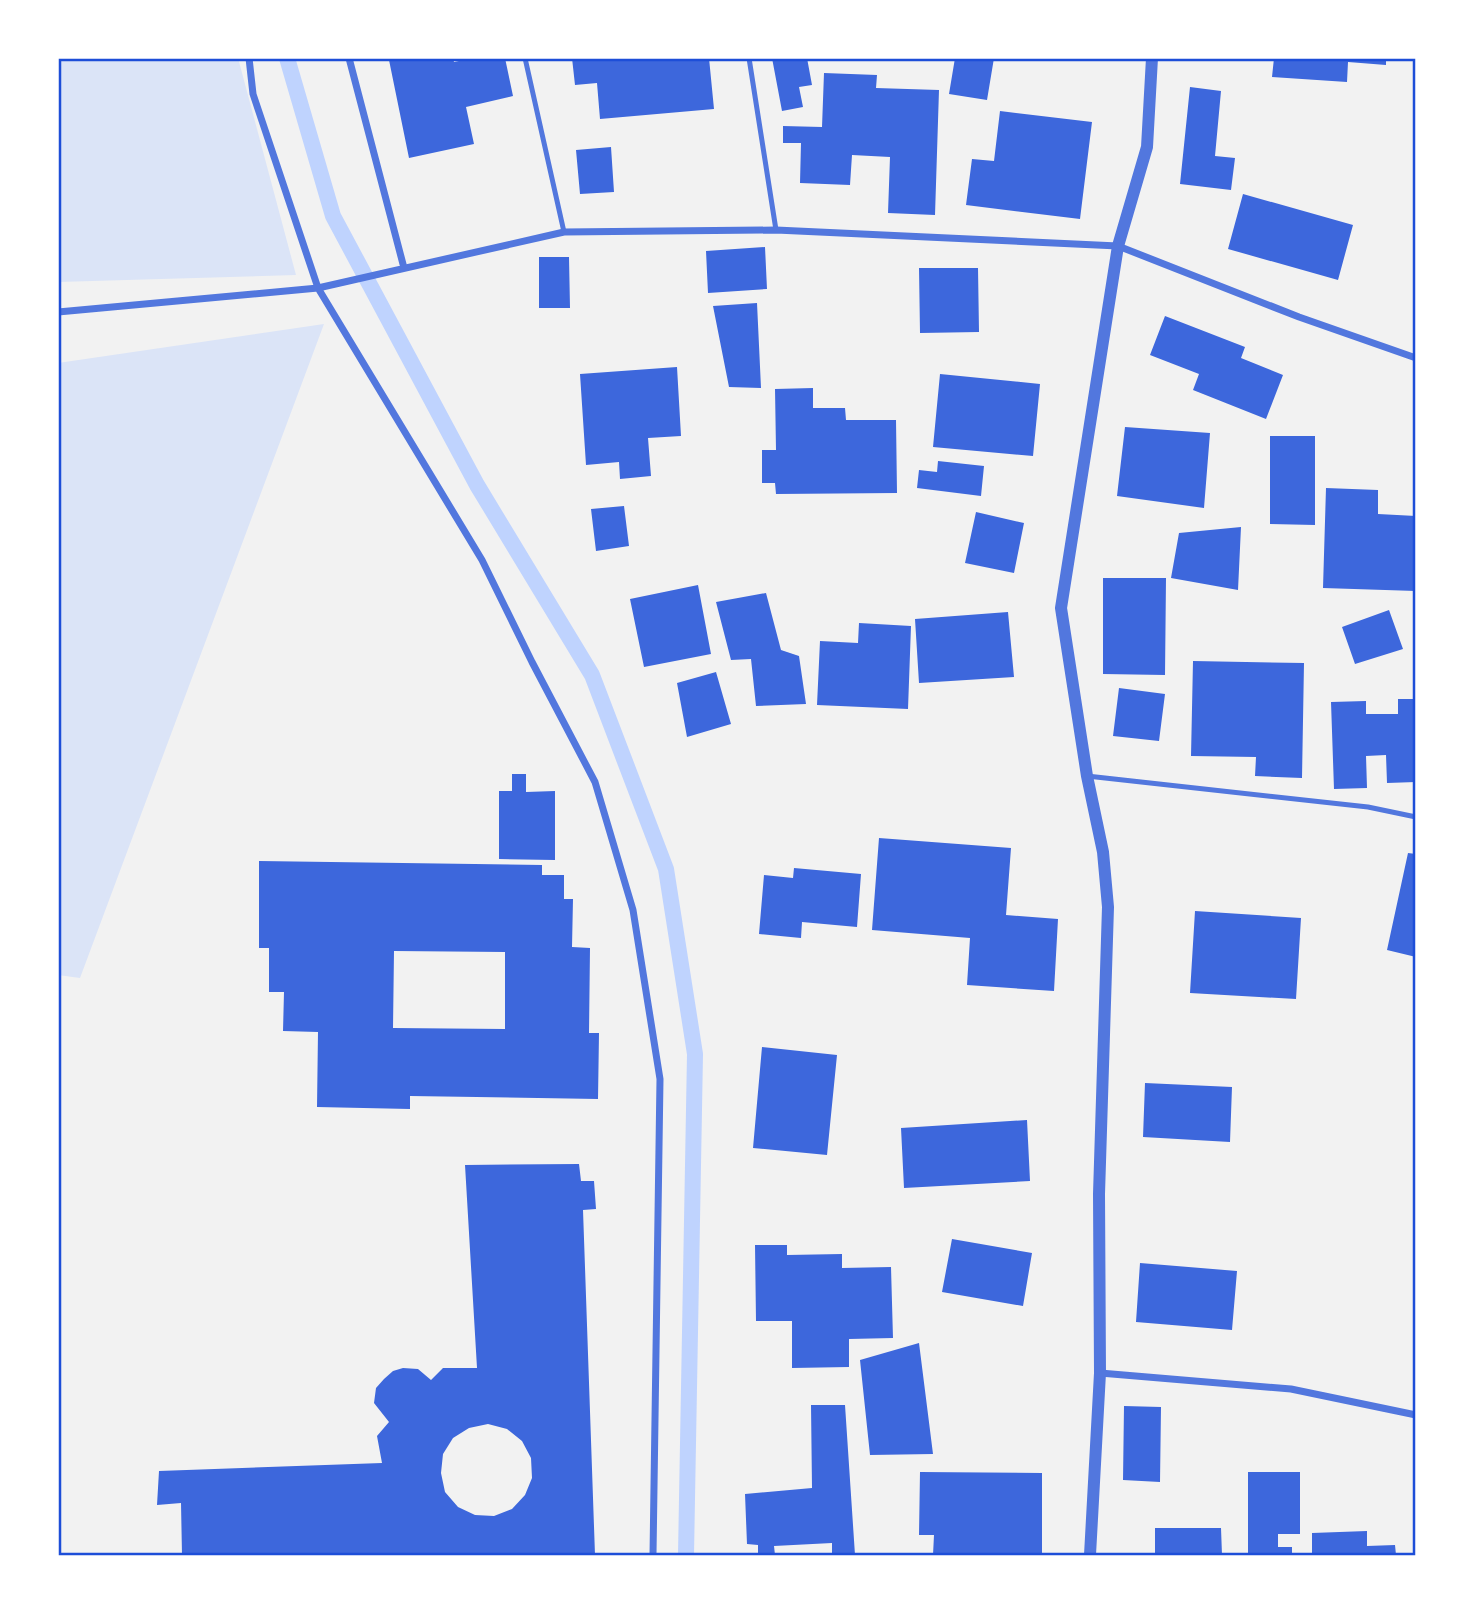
<svg xmlns="http://www.w3.org/2000/svg" width="1474" height="1613" font-family="Inter,sans-serif">
<style>
.green{fill:#dbe4f7}
.lines{fill:none;stroke-linecap:round;stroke-linejoin:round}
.stream{stroke:#bfd3fe;stroke-width:16}
.building{fill:#3d67dc;fill-rule:evenodd}
.service{stroke:#5277de;stroke-width:5}
.minor{stroke:#5277de;stroke-width:7}
.tertiary{stroke:#5277de;stroke-width:12}
.neatline{fill:none;stroke:#1d4ed8;stroke-width:2.5}
</style>
<rect width="100%" height="100%" fill="#f2f2f2"/>
<path class="green" d="M 58,58 L 238,58 L 296,275 L 58,282 Z
M 324,324 L 80,978 L 58,975 L 58,363 Z"/>
<g class="lines">
<path class="stream" d="M 287,58 L 333,216 L 477,485 L 592,675 L 666,869 L 695,1054 L 686,1555"/>
</g>
<path class="building" d="M 400,58 L 453,58 L 454,62 L 473,58 L 505,58 L 513,96 L 466,107 L 474,144 L 409,158 L 389,60 Z
M 572,58 L 709,58 L 714,109 L 600,119 L 597,83 L 575,85 Z
M 772,58 L 807,58 L 812,85 L 799,87 L 803,107 L 782,111 Z
M 955,58 L 994,58 L 987,100 L 949,94 Z
M 1274,58 L 1386,58 L 1386,65 L 1348,62 L 1347,82 L 1272,77 Z
M 824,73 L 877,75 L 876,88 L 939,90 L 935,215 L 888,213 L 890,157 L 852,155 L 850,185 L 800,183 L 801,143 L 783,143 L 783,126 L 822,127 Z
M 1190,87 L 1221,91 L 1215,156 L 1235,158 L 1231,190 L 1180,184 Z
M 1000,111 L 1092,122 L 1080,219 L 966,205 L 972,159 L 994,161 Z
M 611,147 L 614,192 L 580,194 L 576,150 Z
M 1243,194 L 1353,225 L 1338,280 L 1228,249 Z
M 765,247 L 767,289 L 708,293 L 706,251 Z
M 539,257 L 569,257 L 570,308 L 539,308 Z
M 919,268 L 978,268 L 979,332 L 920,333 Z
M 757,303 L 761,388 L 729,387 L 713,306 Z
M 1165,316 L 1245,347 L 1241,358 L 1283,375 L 1266,419 L 1193,390 L 1199,374 L 1150,355 Z
M 677,367 L 681,436 L 648,438 L 651,476 L 620,479 L 619,462 L 586,465 L 580,374 Z
M 940,374 L 1040,384 L 1033,456 L 933,447 Z
M 813,388 L 813,408 L 845,408 L 846,420 L 896,420 L 897,493 L 776,494 L 775,483 L 762,483 L 762,450 L 776,450 L 775,389 Z
M 1125,427 L 1210,433 L 1204,508 L 1117,496 Z
M 1270,436 L 1315,436 L 1315,525 L 1270,524 Z
M 938,461 L 984,466 L 981,496 L 917,488 L 919,470 L 937,472 Z
M 1326,488 L 1378,490 L 1378,514 L 1416,516 L 1416,591 L 1323,588 Z
M 624,506 L 629,546 L 596,551 L 591,509 Z
M 976,512 L 1024,523 L 1014,573 L 965,563 Z
M 1241,527 L 1238,590 L 1171,578 L 1179,533 Z
M 1103,578 L 1166,578 L 1165,675 L 1103,674 Z
M 698,585 L 711,654 L 644,667 L 630,599 Z
M 766,593 L 781,650 L 799,656 L 806,704 L 756,706 L 751,659 L 731,660 L 716,602 Z
M 1389,610 L 1403,649 L 1355,664 L 1342,627 Z
M 1008,612 L 1014,677 L 919,683 L 915,619 Z
M 859,623 L 911,626 L 908,709 L 817,705 L 820,641 L 858,643 Z
M 1193,661 L 1304,663 L 1302,778 L 1255,776 L 1256,757 L 1191,756 Z
M 716,672 L 731,724 L 687,737 L 677,683 Z
M 1119,688 L 1165,694 L 1159,741 L 1113,736 Z
M 1398,699 L 1416,699 L 1416,782 L 1387,783 L 1386,755 L 1366,756 L 1367,788 L 1334,789 L 1331,702 L 1366,701 L 1366,714 L 1398,714 Z
M 512,774 L 526,774 L 526,792 L 555,791 L 555,860 L 499,859 L 499,791 L 512,791 Z
M 879,838 L 1011,848 L 1006,915 L 1058,919 L 1054,991 L 967,985 L 970,938 L 872,930 Z
M 1408,853 L 1416,854 L 1416,957 L 1387,950 Z
M 259,861 L 542,865 L 542,875 L 564,875 L 564,899 L 573,899 L 572,947 L 590,948 L 589,1033 L 599,1033 L 598,1099 L 410,1096 L 410,1109 L 317,1107 L 318,1032 L 283,1031 L 284,992 L 269,992 L 269,948 L 259,948 ZM 394,951 L 505,952 L 505,1029 L 393,1028 Z
M 794,868 L 861,874 L 857,927 L 802,922 L 801,938 L 759,934 L 764,875 L 793,878 Z
M 1195,911 L 1301,918 L 1296,999 L 1190,993 Z
M 762,1047 L 837,1055 L 827,1155 L 753,1148 Z
M 1145,1083 L 1232,1087 L 1230,1142 L 1143,1137 Z
M 1027,1120 L 1030,1181 L 904,1188 L 901,1128 Z
M 579,1164 L 581,1181 L 594,1181 L 596,1209 L 583,1210 L 595,1555 L 182,1555 L 181,1503 L 157,1505 L 159,1471 L 382,1463 L 377,1436 L 389,1422 L 374,1403 L 376,1388 L 384,1379 L 393,1371 L 403,1368 L 418,1369 L 431,1380 L 443,1368 L 477,1368 L 465,1165 ZM 488,1424 L 507,1429 L 522,1441 L 531,1458 L 532,1478 L 525,1495 L 512,1509 L 494,1516 L 475,1515 L 458,1507 L 445,1492 L 441,1473 L 443,1454 L 453,1438 L 469,1428 Z
M 952,1239 L 1032,1253 L 1023,1306 L 942,1292 Z
M 755,1245 L 787,1245 L 787,1255 L 842,1254 L 842,1268 L 891,1267 L 893,1338 L 849,1339 L 849,1367 L 792,1368 L 792,1321 L 756,1321 Z
M 1140,1263 L 1237,1271 L 1232,1330 L 1136,1322 Z
M 919,1343 L 933,1454 L 870,1455 L 860,1360 Z
M 811,1405 L 845,1405 L 855,1555 L 832,1555 L 832,1543 L 774,1546 L 775,1555 L 758,1555 L 758,1545 L 747,1544 L 745,1494 L 812,1488 Z
M 1124,1406 L 1161,1407 L 1160,1482 L 1123,1480 Z
M 920,1472 L 1042,1473 L 1042,1555 L 933,1555 L 934,1535 L 919,1535 Z
M 1248,1472 L 1300,1472 L 1300,1534 L 1278,1534 L 1278,1547 L 1292,1547 L 1292,1555 L 1248,1555 Z
M 1155,1528 L 1221,1528 L 1222,1555 L 1155,1555 Z
M 1367,1531 L 1367,1546 L 1395,1545 L 1396,1555 L 1312,1555 L 1312,1533 Z"/>
<g class="lines">
<path class="service" d="M 525,58 L 564,232
M 749,58 L 776,230
M 1087,776 L 1368,807 L 1416,817"/>
<path class="minor" d="M 249,58 L 253,94 L 318,288 L 482,560 L 532,662 L 595,782 L 633,910 L 660,1079 L 653,1555
M 349,58 L 404,268
M 58,312 L 318,288 L 564,232 L 776,230 L 1118,246 L 1299,317 L 1416,358
M 1100,1373 L 1291,1389 L 1416,1415"/>
<path class="tertiary" d="M 1090,1555 L 1100,1373 L 1099,1194 L 1108,907 L 1103,852 L 1087,776 L 1061,608 L 1118,246 L 1147,147 L 1152,58"/>
</g>
<rect width="1474" height="1613" fill="none" stroke="#ffffff" stroke-width="119"/>
<rect x="60" y="60" width="1354" height="1494" class="neatline"/>
</svg>
